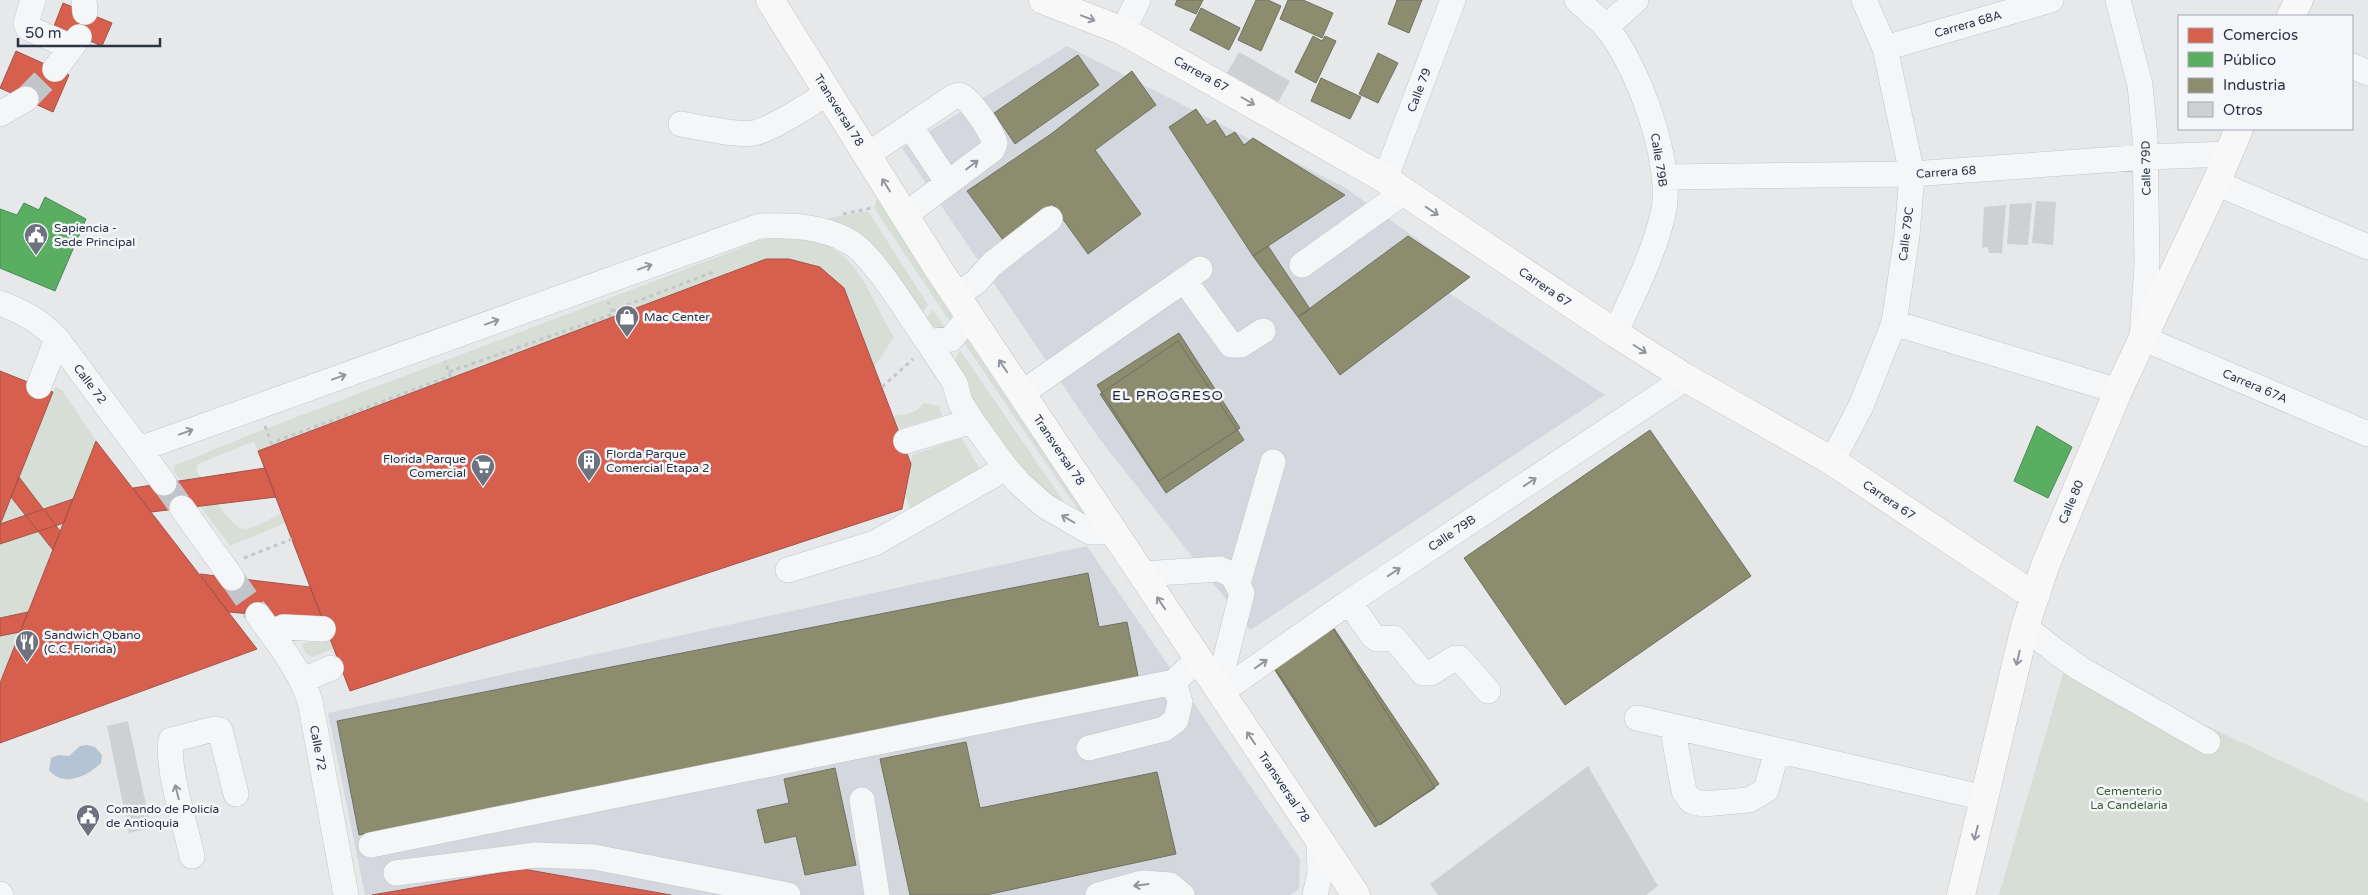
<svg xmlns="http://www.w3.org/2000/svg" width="2368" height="895" font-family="'Varela Round',sans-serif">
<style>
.built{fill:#d4d7dd}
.green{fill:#d6ded6}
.water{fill:#b4c4d5}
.shops{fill:#d6604d;stroke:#a3534b}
.public{fill:#5aae61;stroke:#4c8959}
.industry{fill:#8c8c6e;stroke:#6f7262}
.building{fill:#ced0d3}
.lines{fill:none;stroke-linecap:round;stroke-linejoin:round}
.minor-tunnel{stroke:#c1c4c9;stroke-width:25;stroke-dasharray:25 12;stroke-linecap:butt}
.minor-casing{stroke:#c4c6c8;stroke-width:26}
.major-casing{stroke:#c2c5c8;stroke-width:29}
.path{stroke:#c5c6ca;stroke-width:3;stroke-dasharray:4 4;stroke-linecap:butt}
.minor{stroke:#f5f6f7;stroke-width:25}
.major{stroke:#f8f8f8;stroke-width:28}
.oneway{stroke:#92969e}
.oneway2{stroke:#90959e}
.labels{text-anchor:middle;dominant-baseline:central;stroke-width:5;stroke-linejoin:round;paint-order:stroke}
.street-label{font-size:12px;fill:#2b3445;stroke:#f4f6f9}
.poi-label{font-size:12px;fill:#2b3445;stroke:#f4f6f9;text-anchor:start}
.park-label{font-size:12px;fill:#3f6138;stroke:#f4f6f9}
.neighbourhood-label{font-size:14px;letter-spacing:1px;fill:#1d2536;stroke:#f4f6f9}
</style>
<rect width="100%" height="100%" fill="#e6e8ea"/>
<path class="built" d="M 1067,46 L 1344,187 L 1470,277 L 1449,293 L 1605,395 L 1250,630 L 1098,437 L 902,148 Z
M 1087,546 L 1300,859 L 1299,889 L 1290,895 L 365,895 L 328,713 Z"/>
<path class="green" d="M 879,192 L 953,314 L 950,322 L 874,208 Z
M 868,211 L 928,305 L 918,319 L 818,220 Z
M 770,237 C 783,238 796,238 809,240 C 859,248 870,300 894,337 L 874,367 C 862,337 850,282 820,267 C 804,259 782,259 766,259 L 258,451 L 254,441 L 198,464 L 196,470 C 204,483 230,530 246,529 C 257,527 271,518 282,513 L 285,523 L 230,546 L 174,472 L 174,466 L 252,434 Z
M 933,310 L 946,329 L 935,331 L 922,324 Z
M 970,330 L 1099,522 L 1084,519 L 963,341 Z
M 960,350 L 1068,508 C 1012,474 985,420 952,366 Z
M 55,387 L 62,390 L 96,441 L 0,683 L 0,525 Z
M 923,403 L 939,406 L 942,416 L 898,429 L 893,416 C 904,414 917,415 923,403 Z
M 961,438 L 981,471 L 912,512 L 905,495 L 912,455 Z
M 331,641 L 333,649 L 313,657 L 306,654 L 302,646 L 303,643 Z
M 2067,660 L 2368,802 L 2368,895 L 1999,895 Z"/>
<path class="water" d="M 87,745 L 95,747 L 102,755 L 101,763 C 88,776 63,788 49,770 L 51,758 L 58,755 L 69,756 L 80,746 Z"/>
<path class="shops" d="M 63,3 L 112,23 L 102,46 L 54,26 Z
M 16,51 L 69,75 L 53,112 L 0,88 Z
M 766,259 L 789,259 L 820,267 L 844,288 L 911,464 L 902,509 L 350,691 L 258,451 Z
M 0,371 L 53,392 L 0,525 Z
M 96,441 L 257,649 L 0,743 L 0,683 Z
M 265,468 L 276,497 L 151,512 L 133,488 Z
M 19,477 L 60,531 L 53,550 L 11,497 Z
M 73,499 L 64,523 L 0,544 L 0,524 Z
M 200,574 L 310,587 L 323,620 L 228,612 Z
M 28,612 L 20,632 L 0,636 L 0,618 Z
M 523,869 L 671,895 L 372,895 Z"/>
<path class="public" d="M 45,197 L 86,219 L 55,291 L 0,268 L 0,209 L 17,215 L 24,203 L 39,210 Z
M 2037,426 L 2072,447 L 2048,498 L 2014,481 Z"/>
<path class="industry" d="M 1177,0 L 1203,0 L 1196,14 L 1175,5 Z
M 1256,0 L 1268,0 L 1281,6 L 1261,51 L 1238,40 Z
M 1288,0 L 1303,0 L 1333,13 L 1322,38 L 1280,19 Z
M 1397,0 L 1422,0 L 1409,33 L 1388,24 Z
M 1201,8 L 1240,28 L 1229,50 L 1190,30 Z
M 1313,36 L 1322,41 L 1325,36 L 1336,41 L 1316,83 L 1295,72 Z
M 1378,53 L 1398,63 L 1378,103 L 1359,94 Z
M 1078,55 L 1099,85 L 1015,144 L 994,113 Z
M 1132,71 L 1156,105 L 1095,150 L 1141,214 L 1088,254 L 1052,204 L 1003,240 L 967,191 L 1051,134 Z
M 1321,78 L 1361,97 L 1350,119 L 1311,101 Z
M 1196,109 L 1207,125 L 1215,120 L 1226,137 L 1235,132 L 1244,145 L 1253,138 L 1345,195 L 1253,256 L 1169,127 Z
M 1408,236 L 1470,277 L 1340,375 L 1298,317 Z
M 1268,246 L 1310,309 L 1298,317 L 1253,256 Z
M 1179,333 L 1240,428 L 1159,481 L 1097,385 Z
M 1178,341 L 1244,440 L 1166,493 L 1100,394 Z
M 1650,430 L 1751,576 L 1565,705 L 1464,558 Z
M 1088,573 L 1099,627 L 1127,622 L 1139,681 L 359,835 L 337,721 Z
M 1329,621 L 1439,784 L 1380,825 L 1270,661 Z
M 1333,629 L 1435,788 L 1375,827 L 1273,667 Z
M 966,742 L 980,808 L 1157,772 L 1176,854 L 986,895 L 910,895 L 880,759 Z
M 835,768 L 856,865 L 805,875 L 796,836 L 765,843 L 757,810 L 789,803 L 784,779 Z"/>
<path class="building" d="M 1239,52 L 1290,81 L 1278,102 L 1227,73 Z
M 2036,201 L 2056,202 L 2053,245 L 2032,243 Z
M 2032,203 L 2028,245 L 2007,244 L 2010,204 Z
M 2006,205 L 2002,253 L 1989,253 L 1988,247 L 1982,248 L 1984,207 Z
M 128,721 L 151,828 L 129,833 L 107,726 Z
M 1588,766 L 1658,886 L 1646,895 L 1438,895 L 1430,884 Z"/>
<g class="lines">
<path class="minor-tunnel" d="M 26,99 L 55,69
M 164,483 L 182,508
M 232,578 L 258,615"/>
<g class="minor-casing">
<path id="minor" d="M 33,0 L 26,23 L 28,28 L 71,47
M 84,0 L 85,12
M 1577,0 C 1586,9 1597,17 1605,26 C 1637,62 1675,166 1663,214 C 1653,256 1633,295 1615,333
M 2118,0 L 2140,85 L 2145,137 L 2147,264 L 2142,338 L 2368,434
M 1606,27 L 1636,0
M 1123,31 L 1138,0
M 1885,48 L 2051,0
M 2352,66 L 2368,73
M 55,69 L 79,37
M 0,114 L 26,99
M 681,124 C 697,127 739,136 754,133 C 770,130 813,103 828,92
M 910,126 L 948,183
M 867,155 L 953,97 L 960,95 C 972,101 990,129 995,143 L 992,150 L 905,215
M 1664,177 L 1912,174 L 2147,157 L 2228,154
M 1385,179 L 1453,0
M 2216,183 L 2368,247
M 1302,265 L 1404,192
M 1184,280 L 1231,345 L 1241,345 L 1263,331
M 956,296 L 976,282 L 992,264 L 1050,219
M 0,303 C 25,313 39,320 57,339 L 164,483
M 1894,323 L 2118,391
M 928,342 L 955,383 L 960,402 L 972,421 L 1006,468 L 1019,483 L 1045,506 L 1090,532 L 1113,532
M 39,386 L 57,339
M 1022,393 L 1200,269
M 906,441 L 972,421
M 140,449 L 760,226 C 791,225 823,226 850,242 C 874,256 911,318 928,342 L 951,339 L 970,316
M 1832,461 L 1861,406 L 1894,323 L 1907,235 L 1912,174 L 1885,48 L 1864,0
M 182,508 L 232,578
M 788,570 L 875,543 L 1006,468
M 1142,574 L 1220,569 L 1232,575 L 1242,593 L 1218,688
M 1238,583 L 1273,462
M 1349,602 L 1373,636 L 1377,639 L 1394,638 L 1423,673 L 1431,673 L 1455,658 L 1459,658 L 1488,691
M 258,615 C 278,643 299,668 310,701 L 346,895
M 2025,627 L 2054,650 L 2079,668 L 2208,742
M 273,635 L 283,627 L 323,629
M 303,680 L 331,668
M 1221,692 L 1349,602 L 1686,378
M 1637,718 L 1985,798
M 1672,726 L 1684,791 L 1691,801 L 1703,804 L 1749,800 L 1766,790 L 1777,751
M 1089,748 L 1164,729 L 1176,720 L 1180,702 L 1174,682
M 862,800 L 877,895
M 371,845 L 1174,682 L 1198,659
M 192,856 C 186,828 166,766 171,740 L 214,729 L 220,730 L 236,794
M 396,873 L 535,855 L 594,857 L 788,895
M 0,894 L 1,895
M 1098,895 L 1142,883 L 1170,885 L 1182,895
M 1315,895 L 1320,873 L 1319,841"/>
</g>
<g class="major-casing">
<path id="major" d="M 770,0 L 937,267 L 1356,895
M 1043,0 L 1123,31 L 1385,179 L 1615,333 L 1686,378 L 1832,461 L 2022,588 L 2036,595
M 2291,16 L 2299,0
M 1961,895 L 2025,627 L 2045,566 L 2118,391 L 2216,183 L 2239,129"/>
</g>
<path class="path" d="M 843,214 L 872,208
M 612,311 L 713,272
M 449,372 L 613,314 L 608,302
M 882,387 L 913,359
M 265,426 L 271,443 L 450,376 L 445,361
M 244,558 L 292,539"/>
<use href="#minor" class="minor"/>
<use href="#major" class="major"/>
</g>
<defs><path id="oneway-shaft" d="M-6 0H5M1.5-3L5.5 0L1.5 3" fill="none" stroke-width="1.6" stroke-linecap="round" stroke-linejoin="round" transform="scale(1.25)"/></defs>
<g class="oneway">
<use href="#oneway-shaft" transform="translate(1088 18) rotate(21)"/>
<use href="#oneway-shaft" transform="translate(1248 101) rotate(30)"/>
<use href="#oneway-shaft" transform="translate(886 185) rotate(-122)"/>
<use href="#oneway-shaft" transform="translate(1432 211) rotate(34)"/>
<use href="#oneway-shaft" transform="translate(1640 349) rotate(32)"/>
<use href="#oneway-shaft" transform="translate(1003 366) rotate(-124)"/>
<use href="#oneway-shaft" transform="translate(1161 603) rotate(-124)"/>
<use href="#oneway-shaft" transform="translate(2018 658) rotate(103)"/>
<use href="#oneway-shaft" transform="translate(1251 738) rotate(-124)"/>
<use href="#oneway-shaft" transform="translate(1976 833) rotate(104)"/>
</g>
<g class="oneway2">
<use href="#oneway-shaft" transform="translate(972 165) rotate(-37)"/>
<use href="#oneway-shaft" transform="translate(645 267) rotate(-20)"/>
<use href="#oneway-shaft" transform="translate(492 322) rotate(-20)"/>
<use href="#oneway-shaft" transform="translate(339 377) rotate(-20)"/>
<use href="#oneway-shaft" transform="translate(186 432) rotate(-20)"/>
<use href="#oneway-shaft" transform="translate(1530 482) rotate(-34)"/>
<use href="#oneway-shaft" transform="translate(1068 519) rotate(-150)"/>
<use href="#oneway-shaft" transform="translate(1394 572) rotate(-34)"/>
<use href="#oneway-shaft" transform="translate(1261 664) rotate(-35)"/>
<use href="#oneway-shaft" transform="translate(177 792) rotate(-104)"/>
<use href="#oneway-shaft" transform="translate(1141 885) rotate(173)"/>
</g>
<defs>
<g id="civic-pin" transform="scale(1.25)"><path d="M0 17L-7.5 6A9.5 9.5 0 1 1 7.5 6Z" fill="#6c737f" stroke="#f4f6f9"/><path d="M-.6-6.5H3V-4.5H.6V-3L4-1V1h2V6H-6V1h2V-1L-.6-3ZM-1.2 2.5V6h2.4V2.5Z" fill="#fff"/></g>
<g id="shop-pin" transform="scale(1.25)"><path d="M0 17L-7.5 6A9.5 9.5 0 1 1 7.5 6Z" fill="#6c737f" stroke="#f4f6f9"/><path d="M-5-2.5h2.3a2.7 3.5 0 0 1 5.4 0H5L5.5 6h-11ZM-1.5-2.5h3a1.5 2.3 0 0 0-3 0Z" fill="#fff"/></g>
<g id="building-pin" transform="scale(1.25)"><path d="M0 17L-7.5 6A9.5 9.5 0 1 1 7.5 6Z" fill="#6c737f" stroke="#f4f6f9"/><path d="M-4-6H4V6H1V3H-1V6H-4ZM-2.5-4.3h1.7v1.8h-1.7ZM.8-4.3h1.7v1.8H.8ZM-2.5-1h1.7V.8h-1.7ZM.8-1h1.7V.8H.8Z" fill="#fff"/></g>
<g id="supermarket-pin" transform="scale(1.25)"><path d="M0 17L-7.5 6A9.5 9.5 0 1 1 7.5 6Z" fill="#6c737f" stroke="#f4f6f9"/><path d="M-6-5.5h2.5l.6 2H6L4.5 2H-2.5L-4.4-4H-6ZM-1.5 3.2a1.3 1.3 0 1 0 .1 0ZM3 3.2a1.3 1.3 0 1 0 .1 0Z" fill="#fff"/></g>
<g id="restaurant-pin" transform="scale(1.25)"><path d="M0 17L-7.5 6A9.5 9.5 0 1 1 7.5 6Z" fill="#6c737f" stroke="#f4f6f9"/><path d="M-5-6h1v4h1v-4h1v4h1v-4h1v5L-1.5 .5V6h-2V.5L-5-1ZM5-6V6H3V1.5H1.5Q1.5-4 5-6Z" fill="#fff"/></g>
</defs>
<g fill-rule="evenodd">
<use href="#civic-pin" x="36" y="235"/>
<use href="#shop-pin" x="627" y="317"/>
<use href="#building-pin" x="589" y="461"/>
<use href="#supermarket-pin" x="483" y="466"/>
<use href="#restaurant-pin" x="27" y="642"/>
<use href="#civic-pin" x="88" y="816"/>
</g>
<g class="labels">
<g class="street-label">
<text transform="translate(1968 24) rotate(-16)">Carrera 68A</text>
<text transform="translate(1201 74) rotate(29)">Carrera 67</text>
<text transform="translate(1419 90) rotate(-69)">Calle 79</text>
<text transform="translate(839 110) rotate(58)">Transversal 78</text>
<text transform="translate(1659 160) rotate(81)">Calle 79B</text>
<text transform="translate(2146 168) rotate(-91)">Calle 79D</text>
<text transform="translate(1946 172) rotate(-4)">Carrera 68</text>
<text transform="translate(1906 234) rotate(-83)">Calle 79C</text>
<text transform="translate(1545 287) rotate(34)">Carrera 67</text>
<text transform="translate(90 384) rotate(53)">Calle 72</text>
<text transform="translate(2255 386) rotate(23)">Carrera 67A</text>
<text transform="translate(1059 450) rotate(56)">Transversal 78</text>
<text transform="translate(1889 500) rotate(34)">Carrera 67</text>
<text transform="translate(2071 502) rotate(-67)">Calle 80</text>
<text transform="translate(1452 533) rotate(-34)">Calle 79B</text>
<text transform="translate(318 748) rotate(79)">Calle 72</text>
<text transform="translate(1284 787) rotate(56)">Transversal 78</text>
</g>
<g class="poi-label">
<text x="54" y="228">Sapiencia -<tspan x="54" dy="14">Sede Principal</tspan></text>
<text x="644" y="317">Mac Center</text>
<text x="606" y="454">Florda Parque<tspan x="606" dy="14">Comercial Etapa 2</tspan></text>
<text x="466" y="459" text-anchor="end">Florida Parque<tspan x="466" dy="14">Comercial</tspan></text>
<text x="44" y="635">Sandwich Qbano<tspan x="44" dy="14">(C.C. Florida)</tspan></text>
<text x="106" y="809">Comando de Policía<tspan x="106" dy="14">de Antioquia</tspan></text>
</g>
<g class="park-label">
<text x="2129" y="791">Cementerio<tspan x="2129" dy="14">La Candelaria</tspan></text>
</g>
<g class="neighbourhood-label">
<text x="1168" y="395">EL PROGRESO</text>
</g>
</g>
<rect x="2178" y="15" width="175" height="115" fill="#f4f6f9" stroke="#a4a8b1"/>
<rect x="2188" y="28" width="25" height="15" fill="#d6604d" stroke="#a4a8b1"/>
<text x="2223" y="40" font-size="15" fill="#2b3445">Comercios</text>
<rect x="2188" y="52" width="25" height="15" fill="#5aae61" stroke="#a4a8b1"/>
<text x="2223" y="65" font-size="15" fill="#2b3445">Público</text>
<rect x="2188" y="78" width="25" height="15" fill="#8c8c6e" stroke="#a4a8b1"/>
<text x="2223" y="90" font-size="15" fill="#2b3445">Industria</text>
<rect x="2188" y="102" width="25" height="15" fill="#ced0d3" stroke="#a4a8b1"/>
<text x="2223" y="115" font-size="15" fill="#2b3445">Otros</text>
<path d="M18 38v8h142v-8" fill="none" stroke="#2b3445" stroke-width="2.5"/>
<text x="25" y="38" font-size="15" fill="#2b3445" stroke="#f4f6f9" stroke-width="4" paint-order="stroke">50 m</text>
</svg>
